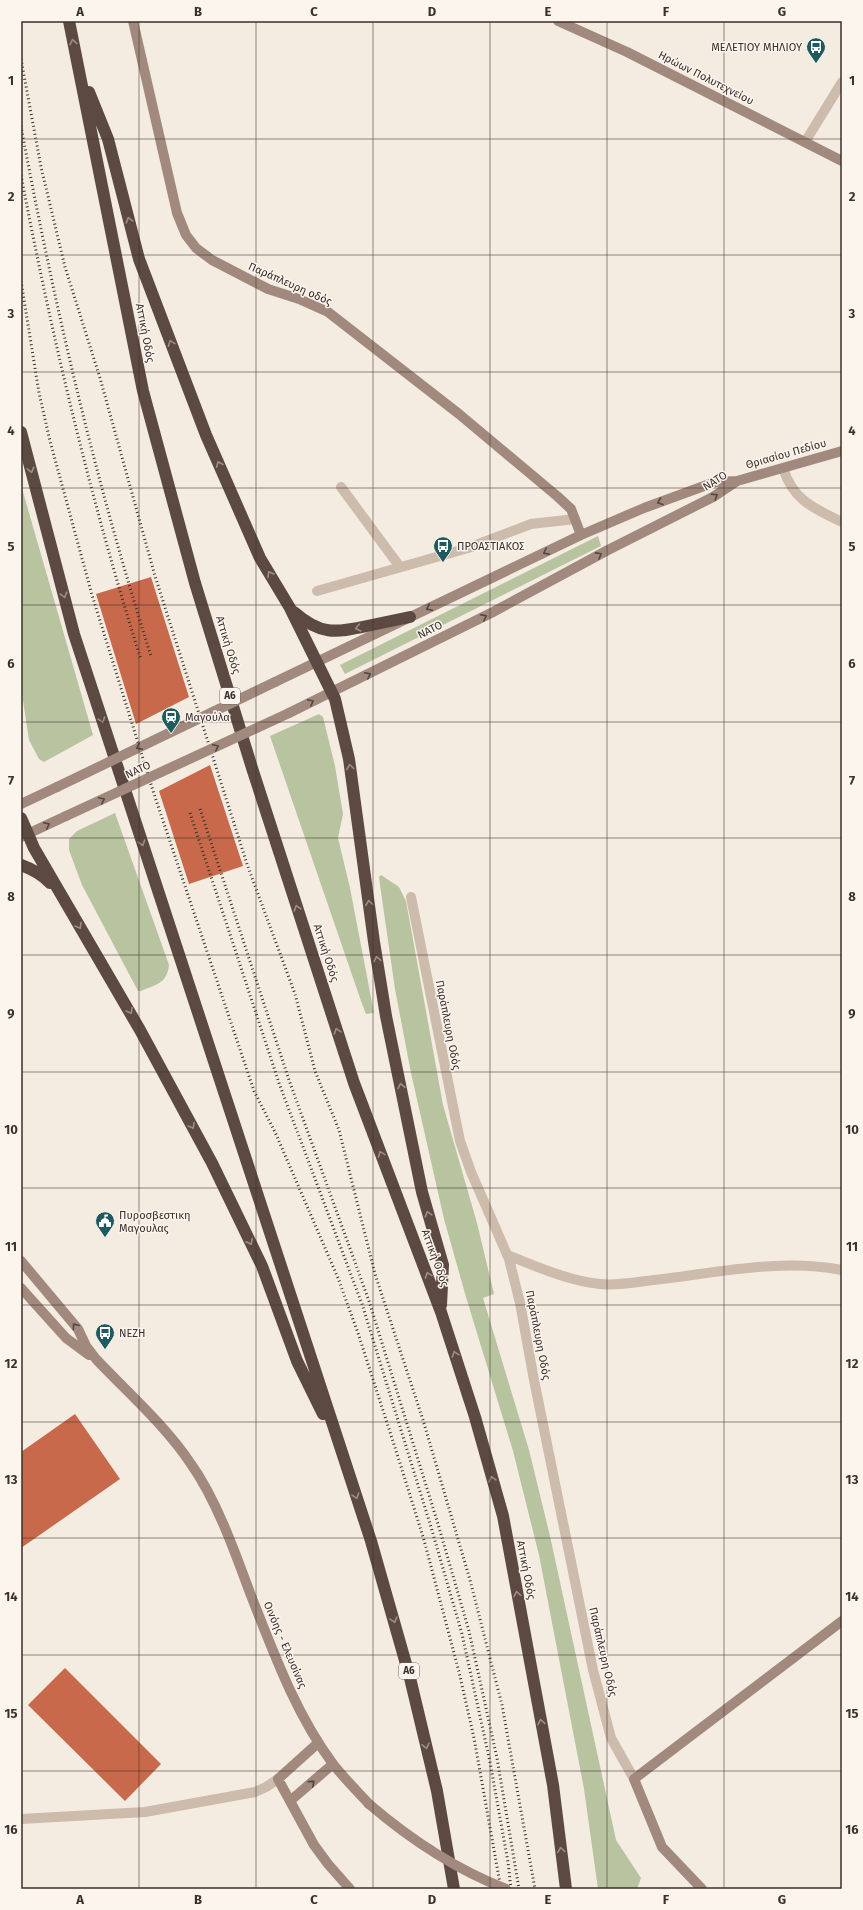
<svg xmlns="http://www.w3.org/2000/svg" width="863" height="1910" font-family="'Fira Sans',sans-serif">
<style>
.green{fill:#b8c4a0}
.building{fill:#c8694b}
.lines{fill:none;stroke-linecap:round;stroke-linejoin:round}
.street{stroke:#cdbbac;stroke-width:10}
.secondary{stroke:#a18a7d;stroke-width:10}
.highway{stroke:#5c4a42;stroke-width:12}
.rail{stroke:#3b302b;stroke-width:3;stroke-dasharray:1 3;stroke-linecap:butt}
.secondary-bridge{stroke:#a18a7d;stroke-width:10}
.oneway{stroke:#9c8e87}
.oneway2{stroke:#544640}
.grid{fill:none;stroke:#3b302b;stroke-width:1;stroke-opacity:0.55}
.labels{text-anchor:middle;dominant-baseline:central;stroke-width:3;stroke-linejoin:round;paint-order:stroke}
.shield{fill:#fbf5ee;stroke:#756b66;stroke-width:1}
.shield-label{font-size:10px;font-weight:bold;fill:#3b302b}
.poi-label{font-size:11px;fill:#3b302b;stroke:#fbf5ee;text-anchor:start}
.street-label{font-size:11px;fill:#3b302b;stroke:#fbf5ee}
.neatline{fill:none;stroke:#3b302b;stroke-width:1.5}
.grid-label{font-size:13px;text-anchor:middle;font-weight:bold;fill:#3b302b}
</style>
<rect width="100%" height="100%" fill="#f4ebe1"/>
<path class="green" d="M 21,485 L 93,735 L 44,762 L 39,759 L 29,740 L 21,687 Z
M 598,536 L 601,546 L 345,674 L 340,665 Z
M 319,714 L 323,717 L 335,766 L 343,814 L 338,838 L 350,888 L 374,1013 L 366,1014 L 361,1001 L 270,736 Z
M 115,813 L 169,965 C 167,984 156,984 141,991 L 138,991 L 82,885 L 69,850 L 69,839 L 77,831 Z
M 381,875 L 399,887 L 406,901 L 443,1105 L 477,1223 L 494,1294 L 483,1298 L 529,1450 L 550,1536 L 616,1840 L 641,1878 L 637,1889 L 598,1889 L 584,1789 L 539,1555 L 513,1451 L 466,1297 L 444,1219 L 411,1073 L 395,989 L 380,885 L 379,877 Z"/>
<path class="building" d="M 151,577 L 189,697 L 136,724 L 96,594 Z
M 210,765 L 243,866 L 189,884 L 159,791 Z
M 75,1414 L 120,1479 L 21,1548 L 21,1452 Z
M 65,1668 L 161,1764 L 125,1801 L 28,1705 Z"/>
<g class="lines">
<path class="street" d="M 805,142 L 842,82
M 783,468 C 793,500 813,508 842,522
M 341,487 L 400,567
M 317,591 L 468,548 L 531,524 L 575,519
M 411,897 L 460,1141 L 471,1172 L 509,1259 L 520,1303 L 534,1380 L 593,1670 L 611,1738 L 634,1779
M 507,1255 C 536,1266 568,1281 600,1284 C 618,1286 637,1282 654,1280 C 717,1273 779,1258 842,1270
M 21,1819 L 145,1812 L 255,1792 L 266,1787 L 278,1779"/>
<path class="secondary" d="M 133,21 L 177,213 L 186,235 L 196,248 L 212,260 L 268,289 L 299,299 L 328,312 L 459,414 L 557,496 L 571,509 L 581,535
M 558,21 L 627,52 L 842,161
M 275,682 L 581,535 L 644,508 L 715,482 L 737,481 L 842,451
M 289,713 L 493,612 L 608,550 L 713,497 L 737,481
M 21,804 L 57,787
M 21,837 L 66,816
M 21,1261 L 78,1329 L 86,1346 L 96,1359 C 128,1393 165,1425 191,1464 C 216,1499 235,1552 250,1593 C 273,1651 295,1713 333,1764 C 344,1778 357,1791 369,1804
M 21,1288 L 66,1338 L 89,1355
M 318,1743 L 278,1779 L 314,1845 L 328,1864 L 350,1889
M 290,1801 L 333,1764
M 702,1889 L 662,1847 L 634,1779 L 842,1621"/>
<path class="highway" d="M 69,21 L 143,391 L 195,583 L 252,768 L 354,1083 L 441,1312 L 475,1417 L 503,1516 L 553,1785 L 566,1889
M 89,92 L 108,139 L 139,259 L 206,435 L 260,558 L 290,608 L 335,699 L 349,759 L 374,942 L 386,1016 L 422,1192 L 443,1265 L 441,1305
M 21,432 L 74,634 L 371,1541 L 410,1678 L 437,1791 L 454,1889
M 294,612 C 320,635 335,633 367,626 C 381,623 396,620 410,617
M 21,818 L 34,848 L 140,1030 L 212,1163 L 262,1266 L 297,1361 L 323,1414
M 21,865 C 32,869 42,874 50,883"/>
<path class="rail" d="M 21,59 L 41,167 L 65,267 L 100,378 L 155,576 L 247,864 L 295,994 L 315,1071 L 339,1130 L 375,1274 L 423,1420 L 470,1580 L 502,1705 L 535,1889
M 21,126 C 54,305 96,483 151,656
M 21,175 C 52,338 91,501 141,660
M 21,281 L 39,393 L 50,441 L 92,595 L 154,794 L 254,1091 L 275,1132 L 338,1278 L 358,1333 L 399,1460 L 424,1540 L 459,1672 L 474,1738 L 501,1889
M 200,809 L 289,1080 L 369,1301 L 438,1524 L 469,1631 L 497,1758 L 519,1889
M 190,813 L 279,1083 L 362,1304 L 431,1527 L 462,1634 L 490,1762 L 508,1862 L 511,1889"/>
<path class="secondary-bridge" d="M 57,787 L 275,682
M 66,816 L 289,713
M 369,1804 C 411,1840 455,1869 506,1889"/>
</g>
<defs><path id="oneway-chevron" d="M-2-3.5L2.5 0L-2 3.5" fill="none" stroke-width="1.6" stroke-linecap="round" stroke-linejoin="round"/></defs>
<g class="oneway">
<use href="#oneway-chevron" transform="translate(73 42) rotate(-101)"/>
<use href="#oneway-chevron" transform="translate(129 220) rotate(-105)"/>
<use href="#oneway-chevron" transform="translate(171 343) rotate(-111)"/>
<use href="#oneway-chevron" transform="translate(219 464) rotate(-113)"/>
<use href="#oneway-chevron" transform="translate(31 470) rotate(75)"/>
<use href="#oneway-chevron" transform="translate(270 574) rotate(-120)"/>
<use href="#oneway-chevron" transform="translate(64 595) rotate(75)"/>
<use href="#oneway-chevron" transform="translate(358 628) rotate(168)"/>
<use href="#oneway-chevron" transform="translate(102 720) rotate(72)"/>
<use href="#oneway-chevron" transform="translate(350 767) rotate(-98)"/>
<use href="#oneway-chevron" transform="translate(142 843) rotate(72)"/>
<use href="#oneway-chevron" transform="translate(369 903) rotate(-98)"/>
<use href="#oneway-chevron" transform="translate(297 908) rotate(-108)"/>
<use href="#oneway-chevron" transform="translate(79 926) rotate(59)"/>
<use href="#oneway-chevron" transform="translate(377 959) rotate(-100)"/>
<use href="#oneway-chevron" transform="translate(130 1011) rotate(60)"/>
<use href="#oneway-chevron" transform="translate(337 1031) rotate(-108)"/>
<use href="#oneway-chevron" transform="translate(401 1086) rotate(-102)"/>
<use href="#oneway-chevron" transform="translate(192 1126) rotate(62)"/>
<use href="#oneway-chevron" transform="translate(381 1154) rotate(-111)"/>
<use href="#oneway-chevron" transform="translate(428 1214) rotate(-106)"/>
<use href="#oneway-chevron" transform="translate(250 1242) rotate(64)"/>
<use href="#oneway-chevron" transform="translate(428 1275) rotate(-110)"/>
<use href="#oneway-chevron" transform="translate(455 1354) rotate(-108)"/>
<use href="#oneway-chevron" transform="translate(492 1479) rotate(-106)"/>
<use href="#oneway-chevron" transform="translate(356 1496) rotate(72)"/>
<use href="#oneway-chevron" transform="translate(517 1594) rotate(-101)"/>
<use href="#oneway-chevron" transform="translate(394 1620) rotate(74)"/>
<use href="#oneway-chevron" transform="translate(541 1722) rotate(-101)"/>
<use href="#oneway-chevron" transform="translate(426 1746) rotate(77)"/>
<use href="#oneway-chevron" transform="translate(561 1850) rotate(-97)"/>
</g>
<g class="oneway2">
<use href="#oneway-chevron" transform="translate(715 496) rotate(-32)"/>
<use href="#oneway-chevron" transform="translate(660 502) rotate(160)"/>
<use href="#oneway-chevron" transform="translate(546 552) rotate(154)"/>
<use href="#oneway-chevron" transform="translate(599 555) rotate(-29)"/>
<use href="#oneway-chevron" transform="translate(429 608) rotate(154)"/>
<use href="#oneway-chevron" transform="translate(484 617) rotate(-27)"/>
<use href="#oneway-chevron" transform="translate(368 675) rotate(-27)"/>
<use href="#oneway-chevron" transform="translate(311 702) rotate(-25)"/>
<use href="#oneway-chevron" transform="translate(139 747) rotate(154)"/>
<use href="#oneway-chevron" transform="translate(216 747) rotate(-25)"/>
<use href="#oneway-chevron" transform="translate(102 800) rotate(-25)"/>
<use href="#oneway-chevron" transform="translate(47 825) rotate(-25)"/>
<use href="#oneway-chevron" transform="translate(75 1326) rotate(-127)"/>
<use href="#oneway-chevron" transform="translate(312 1783) rotate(-41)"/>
</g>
<path class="grid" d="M 139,21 L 139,1889M 256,21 L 256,1889M 373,21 L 373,1889M 490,21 L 490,1889M 607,21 L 607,1889M 724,21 L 724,1889M 21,139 L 842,139M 21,255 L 842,255M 21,372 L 842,372M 21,488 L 842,488M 21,605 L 842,605M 21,722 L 842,722M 21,838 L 842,838M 21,955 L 842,955M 21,1072 L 842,1072M 21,1188 L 842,1188M 21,1305 L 842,1305M 21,1422 L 842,1422M 21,1538 L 842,1538M 21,1655 L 842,1655M 21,1771 L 842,1771"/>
<defs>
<g id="bus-pin" transform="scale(1)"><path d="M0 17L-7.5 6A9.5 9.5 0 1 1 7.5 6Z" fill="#1f5a5e" stroke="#fbf5ee"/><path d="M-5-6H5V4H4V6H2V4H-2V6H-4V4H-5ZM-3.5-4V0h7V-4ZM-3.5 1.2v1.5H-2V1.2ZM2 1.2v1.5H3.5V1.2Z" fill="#fff"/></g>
<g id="station-pin" transform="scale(1)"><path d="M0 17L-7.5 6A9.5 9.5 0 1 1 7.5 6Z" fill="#1f5a5e" stroke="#fbf5ee"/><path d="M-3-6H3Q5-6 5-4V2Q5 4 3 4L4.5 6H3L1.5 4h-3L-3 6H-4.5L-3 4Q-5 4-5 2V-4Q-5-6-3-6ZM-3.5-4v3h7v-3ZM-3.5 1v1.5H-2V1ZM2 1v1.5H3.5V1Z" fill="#fff"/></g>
<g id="civic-pin" transform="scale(1)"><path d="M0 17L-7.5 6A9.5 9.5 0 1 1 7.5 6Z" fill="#1f5a5e" stroke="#fbf5ee"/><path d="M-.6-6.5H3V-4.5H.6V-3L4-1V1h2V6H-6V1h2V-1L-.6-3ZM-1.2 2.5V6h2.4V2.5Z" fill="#fff"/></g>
</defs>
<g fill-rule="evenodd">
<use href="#bus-pin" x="816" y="47"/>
<use href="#bus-pin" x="443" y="546"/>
<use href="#station-pin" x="171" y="717"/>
<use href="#civic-pin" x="105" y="1221"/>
<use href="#bus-pin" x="105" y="1333"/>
</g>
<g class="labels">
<g class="shield">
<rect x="220" y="688" width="20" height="16" rx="3"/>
<rect x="399" y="1663" width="20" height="16" rx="3"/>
</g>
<g class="shield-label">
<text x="230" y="696">Α6</text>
<text x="409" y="1671">Α6</text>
</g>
<g class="poi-label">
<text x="802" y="47" text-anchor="end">ΜΕΛΕΤΙΟΥ ΜΗΛΙΟΥ</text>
<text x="457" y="546">ΠΡΟΑΣΤΙΑΚΟΣ</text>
<text x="185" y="717">Μαγούλα</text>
<text x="119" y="1215">Πυροσβεστικη<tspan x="119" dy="13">Μαγουλας</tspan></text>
<text x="119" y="1333">ΝΕΖΗ</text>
</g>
<g class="street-label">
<text transform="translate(706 78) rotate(27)">Ηρώων Πολυτεχνείου</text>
<text transform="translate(290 284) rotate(24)">Παράπλευρη οδός</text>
<text transform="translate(145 333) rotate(79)">Αττική Οδός</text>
<text transform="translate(786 454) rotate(-16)">Θριασίου Πεδίου</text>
<text transform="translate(715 481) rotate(-33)">ΝΑΤΟ</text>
<text transform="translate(430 630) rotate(-27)">ΝΑΤΟ</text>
<text transform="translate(228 645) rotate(73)">Αττική Οδός</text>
<text transform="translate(138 770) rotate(-25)">ΝΑΤΟ</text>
<text transform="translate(326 953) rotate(72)">Αττική Οδός</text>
<text transform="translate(448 1025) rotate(79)">Παράπλευρη Οδός</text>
<text transform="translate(435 1258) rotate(70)">Αττική Οδός</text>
<text transform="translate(538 1335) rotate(79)">Παράπλευρη Οδός</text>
<text transform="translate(526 1570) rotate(79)">Αττική Οδός</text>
<text transform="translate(285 1645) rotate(67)">Οινόης - Ελευσίνας</text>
<text transform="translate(603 1652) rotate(77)">Παράπλευρη Οδός</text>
</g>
</g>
<rect width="863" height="1910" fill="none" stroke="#fbf5ee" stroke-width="44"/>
<rect x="22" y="22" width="819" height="1866" class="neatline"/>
<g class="grid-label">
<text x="80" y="16">A</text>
<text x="198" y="16">B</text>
<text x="314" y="16">C</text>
<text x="432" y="16">D</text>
<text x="548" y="16">E</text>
<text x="666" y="16">F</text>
<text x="782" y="16">G</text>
<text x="11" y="85">1</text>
<text x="852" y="85">1</text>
<text x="11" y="201">2</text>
<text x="852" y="201">2</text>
<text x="11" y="318">3</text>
<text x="852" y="318">3</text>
<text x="11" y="435">4</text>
<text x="852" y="435">4</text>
<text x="11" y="551">5</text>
<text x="852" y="551">5</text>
<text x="11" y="668">6</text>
<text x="852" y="668">6</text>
<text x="11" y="785">7</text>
<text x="852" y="785">7</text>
<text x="11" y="901">8</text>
<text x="852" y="901">8</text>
<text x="11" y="1018">9</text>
<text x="852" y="1018">9</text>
<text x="11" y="1134">10</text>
<text x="852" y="1134">10</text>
<text x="11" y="1251">11</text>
<text x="852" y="1251">11</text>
<text x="11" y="1368">12</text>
<text x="852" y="1368">12</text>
<text x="11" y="1484">13</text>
<text x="852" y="1484">13</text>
<text x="11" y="1601">14</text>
<text x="852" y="1601">14</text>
<text x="11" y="1718">15</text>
<text x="852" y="1718">15</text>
<text x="11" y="1834">16</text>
<text x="852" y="1834">16</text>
<text x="80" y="1904">A</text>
<text x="198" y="1904">B</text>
<text x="314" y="1904">C</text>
<text x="432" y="1904">D</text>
<text x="548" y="1904">E</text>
<text x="666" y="1904">F</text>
<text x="782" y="1904">G</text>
</g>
</svg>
